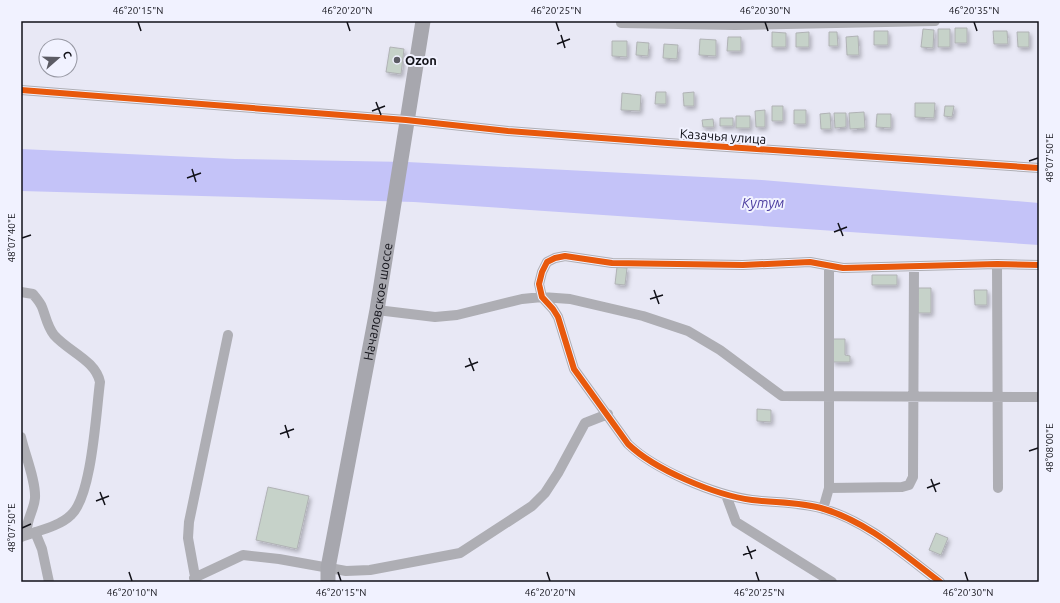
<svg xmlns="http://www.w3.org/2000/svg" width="1060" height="603" font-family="Ubuntu,sans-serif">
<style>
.water{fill:#c4c3f8}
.building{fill:#c6d2c9;stroke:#b0b2b5;filter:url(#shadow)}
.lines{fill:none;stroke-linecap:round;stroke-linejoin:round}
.street{stroke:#aeaeb4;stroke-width:10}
.primary{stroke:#a7a7ae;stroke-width:15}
.cycleway-casing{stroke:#f1f2ff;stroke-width:8}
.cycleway{stroke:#e8590c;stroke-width:6}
.ticks{fill:none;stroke:#111118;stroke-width:1.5}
.poi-dot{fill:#5c5c65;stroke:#f1f2ff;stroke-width:1.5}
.labels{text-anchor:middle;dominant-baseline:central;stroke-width:4;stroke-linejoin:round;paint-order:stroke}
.poi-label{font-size:13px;font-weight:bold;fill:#111118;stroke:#f1f2ff;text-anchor:start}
.street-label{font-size:13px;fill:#111118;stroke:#f1f2ff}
.water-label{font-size:14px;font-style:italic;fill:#4d3fa1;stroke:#f1f2ff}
.neatline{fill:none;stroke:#111118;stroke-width:1.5}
.ticks-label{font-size:10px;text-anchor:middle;fill:#111118}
</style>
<defs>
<filter id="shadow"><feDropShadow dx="2" dy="3" stdDeviation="2" flood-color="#0004"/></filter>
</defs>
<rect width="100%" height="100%" fill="#e8e8f5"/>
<path class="water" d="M 21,149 L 235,159 L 407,162 L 762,180 L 1039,203 L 1039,245 L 414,202 L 21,191 Z"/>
<path class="building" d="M 955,28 L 967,28 L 967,43 L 955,43 Z
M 923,29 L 934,30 L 933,48 L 921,47 Z
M 938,29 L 950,29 L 950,47 L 938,47 Z
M 874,31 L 888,31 L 888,45 L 874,45 Z
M 993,31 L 1007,31 L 1008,44 L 994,44 Z
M 772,32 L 786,33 L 786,47 L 772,47 Z
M 809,32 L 809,47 L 796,47 L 796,33 Z
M 829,32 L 837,32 L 838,46 L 829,46 Z
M 1017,32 L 1029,32 L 1029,47 L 1018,47 Z
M 858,36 L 859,55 L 847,55 L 846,37 Z
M 728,37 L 741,37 L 741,51 L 727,51 Z
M 700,39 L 716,40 L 716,56 L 699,55 Z
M 612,41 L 627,41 L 627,57 L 612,56 Z
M 637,42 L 649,43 L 648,56 L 636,55 Z
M 664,44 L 678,45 L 677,59 L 663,58 Z
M 390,47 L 404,49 L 401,74 L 386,72 Z
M 656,92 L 666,92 L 666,104 L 655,104 Z
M 694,92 L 694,106 L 684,106 L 683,93 Z
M 622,93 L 641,95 L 640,111 L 621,110 Z
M 915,103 L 935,103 L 934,118 L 915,117 Z
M 772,106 L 783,106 L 783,121 L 772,121 Z
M 945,106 L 954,106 L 952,117 L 944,116 Z
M 765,110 L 765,127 L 756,127 L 755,111 Z
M 794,110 L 806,110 L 806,124 L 794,124 Z
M 864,112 L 865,128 L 850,129 L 849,113 Z
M 830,113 L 831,129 L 821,129 L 820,114 Z
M 834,113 L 846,113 L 846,127 L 835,128 Z
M 877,114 L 891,114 L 891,128 L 876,127 Z
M 736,116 L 750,116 L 750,128 L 736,128 Z
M 720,118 L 733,118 L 733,126 L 720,126 Z
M 713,119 L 714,127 L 703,127 L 702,120 Z
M 617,267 L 627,268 L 625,285 L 615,284 Z
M 872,275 L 897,275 L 897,285 L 872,285 Z
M 918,288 L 931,288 L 931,313 L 918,313 Z
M 974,290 L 987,290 L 987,305 L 975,305 Z
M 833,339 L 845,339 L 845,355 L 850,356 L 850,362 L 833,362 Z
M 757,409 L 771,410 L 771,422 L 757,421 Z
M 268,487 L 309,496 L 297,549 L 256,540 Z
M 936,533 L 948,538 L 941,555 L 929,550 Z"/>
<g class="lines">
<path class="street" d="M 621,21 L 621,23 L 735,25 L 935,21
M 21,90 L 406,120 L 508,131 L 668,143 L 1039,168
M 997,264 L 998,488
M 21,292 L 33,294 C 36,298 40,302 42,307 C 46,317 47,326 54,335 C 69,352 95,360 100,382 C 96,412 92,496 71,515 C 59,527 36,531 21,537
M 377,310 L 435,317 L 457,315 L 522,299 L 542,297 L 570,299 L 643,316 L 688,331 L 720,350 L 782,396 L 1039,397
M 21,437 C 25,455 36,481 35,498 C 34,511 25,521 27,535
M 829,488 L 902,487 L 909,485 L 913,477 L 914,267
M 726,495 L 736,522 L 832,582
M 823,509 L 829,488 L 829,266
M 35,532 L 42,549 L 49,582
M 194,578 L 243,555 L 279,559 L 346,571 L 370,570 L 460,553 L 532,506 L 545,493 L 558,473 L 585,423 L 608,414
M 196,582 L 188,538 L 189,522 L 228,335
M 940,582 C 904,555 868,522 824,509 C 801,502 776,503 752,500 C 715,495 655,470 628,444 L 574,369 L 558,317 L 553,309 L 542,297 L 539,284 L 542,272 L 547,262 L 555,258 L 565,256 L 612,263 L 743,265 L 810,262 L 843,268 L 997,264 L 1039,265"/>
<path class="primary" id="s1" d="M 328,582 L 328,568 L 377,310 L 423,21"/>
<g class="cycleway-casing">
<path id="cycleway" d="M 21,90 L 406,120 L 508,131 L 668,143 L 1039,168
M 940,582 C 904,555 868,522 824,509 C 801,502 776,503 752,500 C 715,495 655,470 628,444 L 574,369 L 558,317 L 553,309 L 542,297 L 539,284 L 542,272 L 547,262 L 555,258 L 565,256 L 612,263 L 743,265 L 810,262 L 843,268 L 997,264 L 1039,265"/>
</g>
<use href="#cycleway" class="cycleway"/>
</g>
<path class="ticks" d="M 138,22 L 141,31M 347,22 L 350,31M 556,22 L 559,31M 765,22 L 768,31M 974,22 L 977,31M 561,35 L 565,48M 557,44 L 570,39M 376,102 L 381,115M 372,111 L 385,106M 1029,161 L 1038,158M 192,169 L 196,182M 187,178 L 201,173M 838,223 L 843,236M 834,232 L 847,227M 22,238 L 31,235M 654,290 L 659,304M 650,299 L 663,295M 469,358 L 474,371M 465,367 L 478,362M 285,425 L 289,438M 280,434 L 294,429M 1029,451 L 1038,448M 931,479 L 936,492M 927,488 L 940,483M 100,492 L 105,505M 96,501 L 109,496M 22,528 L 31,524M 747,546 L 752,559M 743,555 L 756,550M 129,572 L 132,581M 338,572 L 341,581M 547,572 L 550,581M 756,572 L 759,581M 965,572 L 968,581"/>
<circle class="poi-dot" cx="397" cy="60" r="4"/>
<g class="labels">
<g class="poi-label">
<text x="405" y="60">Ozon</text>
</g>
<g class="street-label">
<text transform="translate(723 136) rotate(4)">Казачья улица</text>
<text stroke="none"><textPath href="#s1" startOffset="285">Началовское шоссе</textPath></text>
</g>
<g class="water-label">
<text x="763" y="203">Кутум</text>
</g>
</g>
<rect width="1060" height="603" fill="none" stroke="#f1f2ff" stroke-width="44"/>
<g transform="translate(58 58) rotate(70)"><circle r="19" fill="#f1f2ff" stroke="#9798a3"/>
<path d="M0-3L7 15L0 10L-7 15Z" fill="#5c5c65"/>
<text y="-6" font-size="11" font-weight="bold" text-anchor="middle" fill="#111118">С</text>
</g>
<rect x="22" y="22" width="1016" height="559" class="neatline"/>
<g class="ticks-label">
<text x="138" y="14">46°20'15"N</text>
<text x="347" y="14">46°20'20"N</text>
<text x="556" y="14">46°20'25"N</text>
<text x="765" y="14">46°20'30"N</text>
<text x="974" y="14">46°20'35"N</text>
<text transform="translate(1049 158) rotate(-90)" y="4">48°07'50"E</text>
<text transform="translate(11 238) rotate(-90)" y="4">48°07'40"E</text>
<text transform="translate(1049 448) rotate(-90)" y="4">48°08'00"E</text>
<text transform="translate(11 528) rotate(-90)" y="4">48°07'50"E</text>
<text x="132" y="596">46°20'10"N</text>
<text x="341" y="596">46°20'15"N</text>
<text x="550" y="596">46°20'20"N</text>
<text x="759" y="596">46°20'25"N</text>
<text x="968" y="596">46°20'30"N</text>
</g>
</svg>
